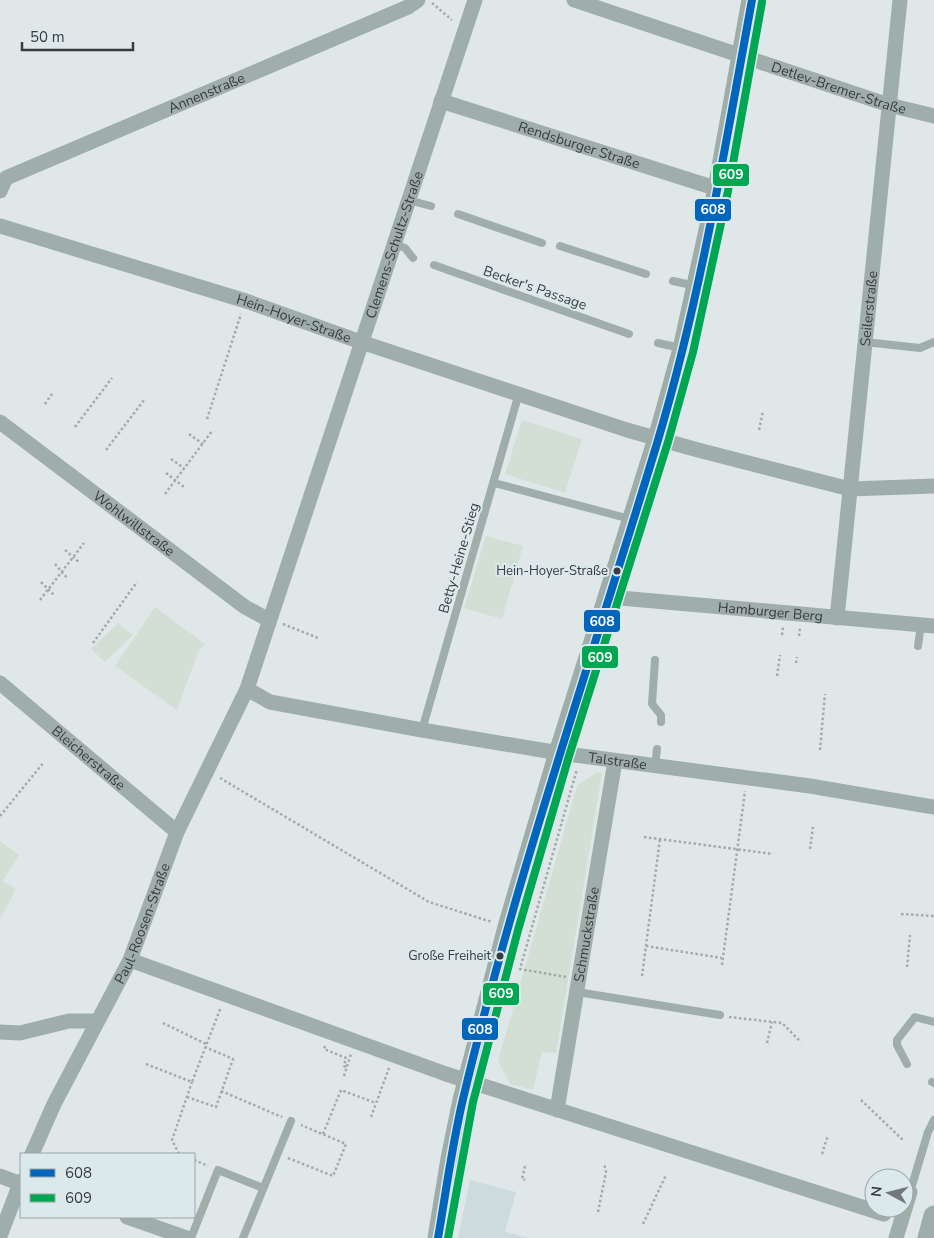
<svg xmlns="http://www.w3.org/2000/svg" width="934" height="1238" font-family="'Nunito Sans',sans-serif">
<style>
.built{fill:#cddbde}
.green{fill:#d1dfd4}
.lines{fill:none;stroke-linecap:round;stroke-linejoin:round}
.path{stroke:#a1aba9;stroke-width:2.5;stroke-dasharray:2.5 2.5;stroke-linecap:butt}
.lane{stroke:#a0aeab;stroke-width:8}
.street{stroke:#a0aeab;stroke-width:15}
.secondary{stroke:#9eacaa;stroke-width:21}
.bus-1-casing{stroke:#dce9ec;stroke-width:11}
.bus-2-casing{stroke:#dce9ec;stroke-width:11}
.bus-1{stroke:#0065bd;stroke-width:8}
.bus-2{stroke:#00a651;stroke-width:8}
.bus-dot{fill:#373c3d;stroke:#dce9ec;stroke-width:2}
.labels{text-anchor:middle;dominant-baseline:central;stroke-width:4;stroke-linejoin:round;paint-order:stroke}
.bus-label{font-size:13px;fill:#373c3d;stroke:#dce9ec;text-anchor:end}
.street-label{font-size:14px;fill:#373c3d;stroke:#dce9ec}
.line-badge{stroke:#dce9ec;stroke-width:2}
.badge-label{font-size:14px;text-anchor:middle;font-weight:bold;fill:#fff}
</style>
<rect width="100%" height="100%" fill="#e0e7e8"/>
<path class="built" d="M 470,1180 L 516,1192 L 505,1232 L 529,1238 L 458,1238 Z"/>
<path class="green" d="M 522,420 L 582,439 L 565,493 L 505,474 Z
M 486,536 L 523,546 L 502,619 L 464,608 Z
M 155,607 L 205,644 L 198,652 L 177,710 L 115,666 Z
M 118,623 L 133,635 L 105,662 L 91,649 Z
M 597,772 L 602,774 L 556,1053 L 542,1052 L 533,1090 L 510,1084 L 498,1061 L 577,786 Z
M 0,841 L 19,855 L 3,881 L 16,889 L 0,919 Z"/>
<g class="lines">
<path class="path" d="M 432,3 L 452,20
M 45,404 L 52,394
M 207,419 L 241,314
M 75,427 L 112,378
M 759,430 L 763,411
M 189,434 L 203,444
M 106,450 L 144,400
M 171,459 L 184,468
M 166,473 L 184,487
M 165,494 L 212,431
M 65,550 L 80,563
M 55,564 L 68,579
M 41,582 L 55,596
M 40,600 L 84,543
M 283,624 L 318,638
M 782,635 L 783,627
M 799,636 L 800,628
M 93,643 L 137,582
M 796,663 L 797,657
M 777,676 L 780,655
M 820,750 L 825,694
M 220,778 L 429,902 L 492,922
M 0,816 L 44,762
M 644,837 L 773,854
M 810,849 L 813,827
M 901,914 L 934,916
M 646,946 L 722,958
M 722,965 L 745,791
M 907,967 L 910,935
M 642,976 L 660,839
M 566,977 L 520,969 L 577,769
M 729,1017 L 782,1023 L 801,1042
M 163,1023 L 206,1044
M 767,1043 L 772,1022
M 325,1046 L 324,1049 L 346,1058 L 344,1066 L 347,1067
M 146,1064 L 192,1082 L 221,1007
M 344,1076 L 351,1054
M 221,1091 L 282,1117
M 187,1097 L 216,1107 L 233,1059 L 205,1047
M 861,1100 L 904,1141
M 371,1117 L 389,1068
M 323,1134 L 341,1090 L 376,1103
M 179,1154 L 172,1140 L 192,1082
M 822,1154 L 828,1135
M 288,1158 L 333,1176 L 346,1144 L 301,1125
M 194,1160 L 208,1166
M 525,1166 L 522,1179 L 525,1180
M 598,1212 L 606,1172 L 604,1163
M 643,1224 L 666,1175"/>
<path class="lane" d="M 408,200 L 431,206
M 458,214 L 542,243
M 394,244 L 405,248 L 413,258
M 560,246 L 646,274
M 434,265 L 629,334
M 673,281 L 696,286
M 865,342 L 920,348 L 934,342
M 658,343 L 681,348
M 494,483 L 630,519
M 918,646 L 921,625
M 655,660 L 652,704 L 661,715 L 661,722
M 422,730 L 519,393
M 655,766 L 657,749
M 577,992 L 720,1015
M 907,1064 L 897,1045 L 897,1040 L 915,1017 L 934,1022
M 932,1082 L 934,1083
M 910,1192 L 928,1132 L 934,1120
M 191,1238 L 218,1170 L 263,1188
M 243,1238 L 291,1121"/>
<g class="street">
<path id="s1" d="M 574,0 L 889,105 L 934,116"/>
<path id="s2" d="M 441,101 L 718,189"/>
<path id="s3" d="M 0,191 L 6,178 L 408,7 L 418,0"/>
<path id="s4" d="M 0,226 L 246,301 L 361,342 L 627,430 L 698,450 L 850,489 L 934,486"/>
<path id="s5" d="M 0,422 L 245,607 L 269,620"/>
<path id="s6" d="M 609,597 L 934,626"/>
<path id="s7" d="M 837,618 L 900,0"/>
<path id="s8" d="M 0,683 L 177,832"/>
<path id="s9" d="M 247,689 L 270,702 L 422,730 L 559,753 L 810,786 L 934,807"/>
<path d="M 130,960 L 446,1074 L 884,1214"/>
<path d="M 0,1032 L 20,1033 L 69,1021 L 97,1021"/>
<path id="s10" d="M 557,1110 L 615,761"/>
<path id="s11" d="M 32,1154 L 54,1104 L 130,960 L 177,832 L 247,689 L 475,0"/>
<path d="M 0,1176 L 21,1184"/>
<path d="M 127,1217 L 187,1238"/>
<path d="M 0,1236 L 21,1181"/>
<path d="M 896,1238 L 910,1192"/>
</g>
<path class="secondary" d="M 438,1238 L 451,1159 L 463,1100 L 508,927 L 559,753 L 658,439 L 683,349 L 718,189 L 752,0
M 928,1238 L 934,1216"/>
<g class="bus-1-casing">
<path id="bus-1" d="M 438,1238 C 446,1192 452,1145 463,1099 C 516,876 592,659 658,440 C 701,296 725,147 752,0"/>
</g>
<g class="bus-2-casing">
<path id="bus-2" d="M 448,1238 L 473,1102 L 518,930 L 569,756 L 668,442 L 693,352 L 728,191 L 762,2"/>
</g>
<use href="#bus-1" class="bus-1"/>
<use href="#bus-2" class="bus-2"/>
</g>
<g class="bus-dot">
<circle cx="617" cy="571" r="4.5"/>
<circle cx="500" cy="956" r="4.5"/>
</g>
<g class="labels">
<g class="bus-label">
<text x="608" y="571">Hein-Hoyer-Straße</text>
<text x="491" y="956">Große Freiheit</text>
</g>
<g class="street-label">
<text stroke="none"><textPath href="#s1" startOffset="279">Detlev-Bremer-Straße</textPath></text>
<text stroke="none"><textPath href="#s3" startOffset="232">Annenstraße</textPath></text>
<text stroke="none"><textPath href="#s2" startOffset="145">Rendsburger Straße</textPath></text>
<text stroke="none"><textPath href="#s11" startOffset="981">Clemens-Schultz-Straße</textPath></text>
<text transform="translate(535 288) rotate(19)">Becker's Passage</text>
<text stroke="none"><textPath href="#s7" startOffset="311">Seilerstraße</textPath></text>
<text stroke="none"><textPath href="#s4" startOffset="308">Hein-Hoyer-Straße</textPath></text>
<text stroke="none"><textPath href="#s5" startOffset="168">Wohlwillstraße</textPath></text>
<text transform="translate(459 558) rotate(-74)">Betty-Heine-Stieg</text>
<text stroke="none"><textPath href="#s6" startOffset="162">Hamburger Berg</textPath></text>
<text stroke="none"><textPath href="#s8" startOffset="116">Bleicherstraße</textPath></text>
<text stroke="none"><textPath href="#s9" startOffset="379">Talstraße</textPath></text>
<text stroke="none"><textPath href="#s11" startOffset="256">Paul-Roosen-Straße</textPath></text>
<text stroke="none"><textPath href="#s10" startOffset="178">Schmuckstraße</textPath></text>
</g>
</g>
<g class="line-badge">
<rect x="712" y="163" width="38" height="24" rx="5" fill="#00a651"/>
<rect x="694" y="198" width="38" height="24" rx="5" fill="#0065bd"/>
<rect x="583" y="609" width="38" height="24" rx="5" fill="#0065bd"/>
<rect x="581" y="645" width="38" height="24" rx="5" fill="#00a651"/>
<rect x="482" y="982" width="38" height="24" rx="5" fill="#00a651"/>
<rect x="461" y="1017" width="38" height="24" rx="5" fill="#0065bd"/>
</g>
<g class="badge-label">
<text x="731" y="179">609</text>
<text x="713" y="214">608</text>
<text x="602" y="626">608</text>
<text x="600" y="662">609</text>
<text x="501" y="998">609</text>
<text x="480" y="1034">608</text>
</g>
<rect x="20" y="1153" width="175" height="65" fill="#dce9ec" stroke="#9aa4a6"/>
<rect x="30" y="1169" width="25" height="8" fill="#0065bd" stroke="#9aa4a6"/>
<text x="65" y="1178" font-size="15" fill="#373c3d">608</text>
<rect x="30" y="1194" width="25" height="8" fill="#00a651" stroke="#9aa4a6"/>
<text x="65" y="1203" font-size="15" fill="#373c3d">609</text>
<g transform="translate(889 1193) rotate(277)"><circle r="24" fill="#dce9ec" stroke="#9aa4a6"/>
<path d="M0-4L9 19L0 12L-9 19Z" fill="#727879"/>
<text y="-8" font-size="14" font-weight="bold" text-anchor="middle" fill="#373c3d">N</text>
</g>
<path d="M22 42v8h111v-8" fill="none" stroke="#373c3d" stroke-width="2.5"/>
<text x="30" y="42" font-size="15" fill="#373c3d" stroke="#dce9ec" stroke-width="4" paint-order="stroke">50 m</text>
</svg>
